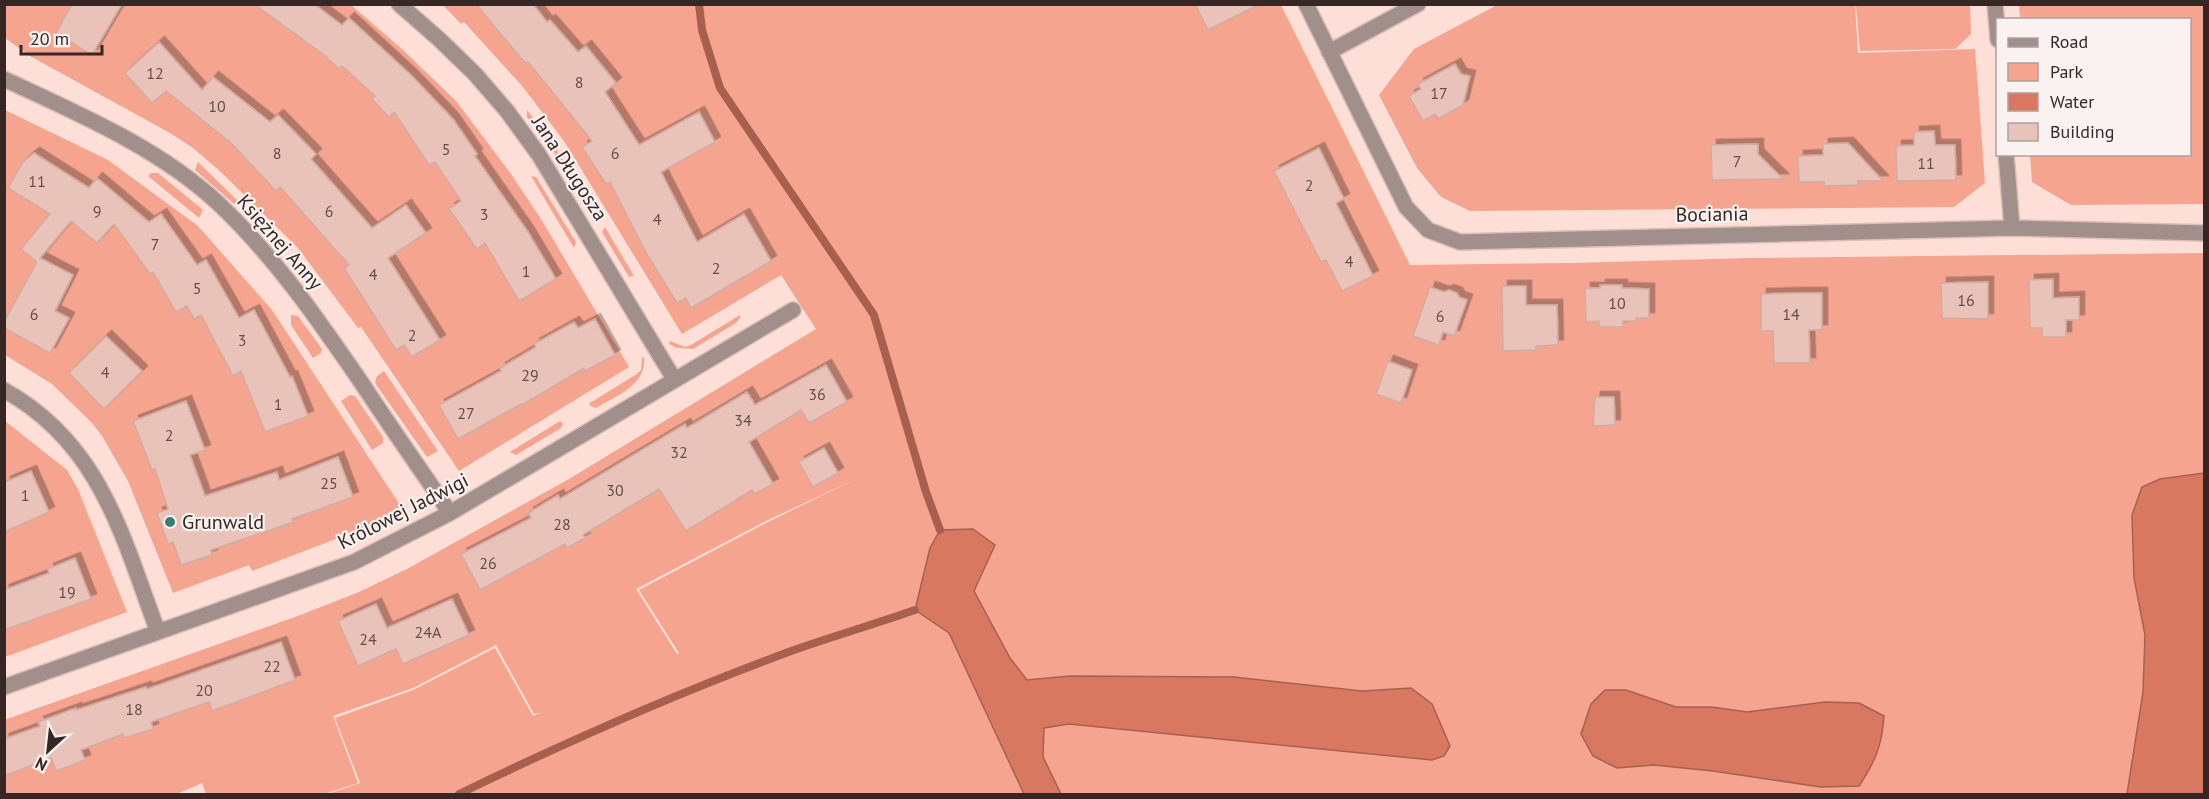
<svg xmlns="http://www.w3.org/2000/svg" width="2209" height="799" font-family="'PT Sans',sans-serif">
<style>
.green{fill:#f5a48f;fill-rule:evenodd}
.water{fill:#d97860;stroke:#a8604e;stroke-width:1.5}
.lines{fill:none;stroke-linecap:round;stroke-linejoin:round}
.stream{stroke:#a8604e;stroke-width:8}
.building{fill:#e9c3b9;stroke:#d1aca2;stroke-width:1.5;filter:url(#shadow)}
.minor-casing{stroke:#dabeb7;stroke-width:18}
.minor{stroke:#a08f8b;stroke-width:15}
.poi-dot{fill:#387e76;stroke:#faf2f0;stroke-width:2}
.labels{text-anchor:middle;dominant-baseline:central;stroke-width:4.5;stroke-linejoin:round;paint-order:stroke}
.number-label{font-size:16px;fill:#634e49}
.street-label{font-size:20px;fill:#362724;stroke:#faf2f0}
.poi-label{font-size:20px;fill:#362724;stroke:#faf2f0;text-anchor:start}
</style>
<defs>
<filter id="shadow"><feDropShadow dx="5.5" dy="-5.5" stdDeviation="0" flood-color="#0004"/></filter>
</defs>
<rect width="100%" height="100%" fill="#fedfd7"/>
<path class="green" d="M 4,5 L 351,5 L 402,49 L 456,101 L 511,174 L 541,219 L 629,367 L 459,471 L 361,327 L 358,328 L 298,248 L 222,173 L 193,148 L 170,133 L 30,56 L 5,38 Z
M 443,5 L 1281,5 L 1410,265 L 1573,263 L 1749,258 L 2204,253 L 2204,794 L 328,794 L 360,783 L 335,718 L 413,690 L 495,648 L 533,716 L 540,713 L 534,714 L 496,645 L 413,688 L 333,716 L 358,783 L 324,794 L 206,794 L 202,783 L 177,794 L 5,794 L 4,720 L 295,617 L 359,592 L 407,569 L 569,479 L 816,329 L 781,275 L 682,334 L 564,141 L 523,87 L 464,22 L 461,24 ZM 856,479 L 768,522 L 639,590 L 679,653 L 677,654 L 636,589 L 766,521 Z
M 1497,5 L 1855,5 L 1858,53 L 1975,49 L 1985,183 L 1954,207 L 1470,211 L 1441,197 L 1417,168 L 1379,95 L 1414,49 Z
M 1856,5 L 1970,5 L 1971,34 L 1955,49 L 1860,51 Z
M 2019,5 L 2204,5 L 2204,204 L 2071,205 L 2032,182 L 2030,155 L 2190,154 L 2190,20 L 2020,19 Z
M 5,110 L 108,160 L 198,226 L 272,310 L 402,508 L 362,529 L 252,571 L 249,565 L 173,593 L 128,481 L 102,436 L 92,423 L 52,384 L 5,355 Z
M 527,110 L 552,142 L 586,198 L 582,198 L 549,145 L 527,117 Z
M 198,162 L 240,203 L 238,205 L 234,204 L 195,170 Z
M 151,173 L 158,173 L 203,210 L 199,218 L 148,176 Z
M 531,176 L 536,177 L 576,242 L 574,248 Z
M 605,227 L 634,276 L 629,277 L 602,232 Z
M 291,315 L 298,316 L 322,349 L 321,353 L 313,358 L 291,325 Z
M 740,315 L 740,318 L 736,323 L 693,349 L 677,348 L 669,344 L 670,341 L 685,347 L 691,345 Z
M 644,357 C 647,385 616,396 596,408 L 590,406 L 590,403 L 637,374 L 641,370 L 642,358 Z
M 384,371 L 438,451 L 427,457 L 375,383 L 377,376 Z
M 350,395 L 355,396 L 383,437 L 383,443 L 372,450 L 341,401 Z
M 5,421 L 67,470 L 78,489 L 127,612 L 5,657 Z
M 560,421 L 563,424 L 561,428 L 516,455 L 510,452 Z"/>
<path class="water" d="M 2204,473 L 2204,794 L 2127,794 L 2143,692 L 2145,635 L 2134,578 L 2132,515 L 2142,487 L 2160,479 Z
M 973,529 L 995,545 L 974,591 L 1010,658 L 1027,680 L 1070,676 L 1234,677 L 1362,691 L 1411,688 L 1432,704 L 1450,746 L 1444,756 L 1432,760 L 1069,724 L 1044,728 L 1043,757 L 1061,794 L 1024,794 L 949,633 L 915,610 L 930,548 L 940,530 Z
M 1605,690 L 1626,690 L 1676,707 L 1712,707 L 1747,712 L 1825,702 L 1859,703 L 1884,716 C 1882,746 1875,762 1859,786 L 1821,787 L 1713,771 L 1654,765 L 1617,768 L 1593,756 L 1581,734 L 1591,704 Z"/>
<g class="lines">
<path class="stream" d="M 699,4 L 702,30 L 720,88 L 874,315 L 926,492 L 940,530
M 459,794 C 568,741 679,692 794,650 C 834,636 875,624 915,610"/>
</g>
<path class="building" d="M 72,4 L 122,4 L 92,55 L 56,33 Z
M 254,4 L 314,4 L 342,25 L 349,18 L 411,75 L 453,119 L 477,154 L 475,156 L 528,232 L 556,279 L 519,301 L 485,243 L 477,249 L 449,209 L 461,201 L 435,162 L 429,165 L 394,112 L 389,117 L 372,99 L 375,96 L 342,66 L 339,69 L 324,55 Z
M 476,4 L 533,4 L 547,22 L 550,20 L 578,52 L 586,46 L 616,83 L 605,92 L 639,145 L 699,112 L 715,142 L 661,172 L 697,242 L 744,214 L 771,261 L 691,308 L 686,298 L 677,303 L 645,251 L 610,182 L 606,184 L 582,147 L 592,141 L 528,62 L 525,63 Z
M 1195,4 L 1260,4 L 1208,30 Z
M 159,42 L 202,90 L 213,77 L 270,122 L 278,115 L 316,154 L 311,159 L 372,228 L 406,205 L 426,233 L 388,258 L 440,340 L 412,357 L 404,345 L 396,350 L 344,268 L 349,265 L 280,187 L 276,191 L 231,143 L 166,91 L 152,103 L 125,73 Z
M 1455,64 L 1461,74 L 1470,76 L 1463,105 L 1438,119 L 1435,114 L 1423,121 L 1409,96 L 1421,89 L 1418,84 Z
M 1934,131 L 1935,145 L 1955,145 L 1956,180 L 1897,181 L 1896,146 L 1914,145 L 1914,132 Z
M 1848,143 L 1883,181 L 1858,181 L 1858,185 L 1824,186 L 1824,182 L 1799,182 L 1798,156 L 1823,155 L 1823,144 Z
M 1758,144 L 1758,154 L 1783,179 L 1712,180 L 1711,145 Z
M 1319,148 L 1344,199 L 1336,203 L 1373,276 L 1342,291 L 1326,260 L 1321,262 L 1274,171 Z
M 34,153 L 89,188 L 97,178 L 149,222 L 161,214 L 197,265 L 206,260 L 239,318 L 254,310 L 290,377 L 292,376 L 308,416 L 265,432 L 241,371 L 233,376 L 201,315 L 194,319 L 187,306 L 176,312 L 153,272 L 150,274 L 114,224 L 97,243 L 71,221 L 40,258 L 73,275 L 55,311 L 69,318 L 50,353 L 4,328 L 4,322 L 37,262 L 21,249 L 50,214 L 8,188 L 23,162 Z
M 2053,279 L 2053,298 L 2079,297 L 2079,320 L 2066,320 L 2066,337 L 2042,337 L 2042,328 L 2030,328 L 2029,280 Z
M 1988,282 L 1988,319 L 1942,318 L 1941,283 Z
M 1600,285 L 1622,285 L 1622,288 L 1649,289 L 1649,318 L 1636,318 L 1636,321 L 1623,321 L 1623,327 L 1599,327 L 1599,321 L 1586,322 L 1585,288 L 1600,288 Z
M 1502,286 L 1526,286 L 1526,305 L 1557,305 L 1558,345 L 1536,346 L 1536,350 L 1503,351 Z
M 1430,287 L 1444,292 L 1449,290 L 1457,293 L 1459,297 L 1467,300 L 1454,336 L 1443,332 L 1439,345 L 1413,336 Z
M 1796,293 L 1822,293 L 1822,330 L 1809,330 L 1810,363 L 1774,363 L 1773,331 L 1761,331 L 1761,294 Z
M 595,319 L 615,355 L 585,371 L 584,368 L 522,405 L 521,404 L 458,439 L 439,405 L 501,371 L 500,368 L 536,347 L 534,344 L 574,322 L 578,328 Z
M 106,336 L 142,371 L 104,409 L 69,373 Z
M 1388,361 L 1412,370 L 1401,403 L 1376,394 Z
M 826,365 L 847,402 L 809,423 L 801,410 L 749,442 L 773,484 L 754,494 L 752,490 L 686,531 L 659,489 L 583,535 L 585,538 L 567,548 L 565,544 L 480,590 L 461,554 L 531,518 L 528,513 L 558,495 L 560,499 L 685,424 L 687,428 L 747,392 L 755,405 Z
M 1595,397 L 1614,397 L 1615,425 L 1593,426 Z
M 186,401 L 205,450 L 190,455 L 205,496 L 277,472 L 279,480 L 338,457 L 353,497 L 292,519 L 294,522 L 211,550 L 212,555 L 181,565 L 173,542 L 168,544 L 157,513 L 168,509 L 155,469 L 152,470 L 133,421 Z
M 824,448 L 838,473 L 813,487 L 799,462 Z
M 31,471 L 49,512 L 4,532 L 5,482 Z
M 75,558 L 91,599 L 4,630 L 4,590 L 49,573 L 48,569 Z
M 452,599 L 469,635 L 403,664 L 396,649 L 358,666 L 338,621 L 376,604 L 387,628 Z
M 281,642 L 295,680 L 212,711 L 209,702 L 151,722 L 153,729 L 124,738 L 123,734 L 81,750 L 85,760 L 56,771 L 51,758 L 4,776 L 4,739 L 40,726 L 38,722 L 76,708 L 76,710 L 146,687 L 147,689 Z"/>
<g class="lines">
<g class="minor-casing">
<path id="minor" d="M 399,4 L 440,40 L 475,74 L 507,111 L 539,155 L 674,379
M 1306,4 L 1406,207 L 1428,230 L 1460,242 L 2012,228 L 2204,233
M 1995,4 L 1998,40
M 1329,52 L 1418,4
M 4,79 C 79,114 159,148 219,204 C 276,258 319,321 363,385 C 391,428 421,470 450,513
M 2006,154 L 2012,228
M 4,390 C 101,444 122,536 158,632
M 4,687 L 354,562 L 450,513 L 793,310"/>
</g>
<use href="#minor" class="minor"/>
</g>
<circle class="poi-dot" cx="170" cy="522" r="6"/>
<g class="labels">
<g class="number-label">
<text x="155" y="73">12</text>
<text x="579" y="82">8</text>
<text x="1439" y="93">17</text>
<text x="217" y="106">10</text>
<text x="446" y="149">5</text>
<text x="277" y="153">8</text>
<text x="615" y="153">6</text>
<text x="1737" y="161">7</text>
<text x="1926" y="163">11</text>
<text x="37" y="181">11</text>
<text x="1309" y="185">2</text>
<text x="97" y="211">9</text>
<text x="329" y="211">6</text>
<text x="484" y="214">3</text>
<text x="657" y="219">4</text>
<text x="155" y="244">7</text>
<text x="1349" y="261">4</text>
<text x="716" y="268">2</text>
<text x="526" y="271">1</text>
<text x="373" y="274">4</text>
<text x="197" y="288">5</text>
<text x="1966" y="300">16</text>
<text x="1617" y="303">10</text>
<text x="34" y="314">6</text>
<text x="1791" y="314">14</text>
<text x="1440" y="316">6</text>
<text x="412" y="335">2</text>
<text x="242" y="340">3</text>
<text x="105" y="372">4</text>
<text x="530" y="375">29</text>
<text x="817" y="394">36</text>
<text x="278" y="404">1</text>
<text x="466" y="413">27</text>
<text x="743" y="420">34</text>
<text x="169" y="435">2</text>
<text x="679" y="452">32</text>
<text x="329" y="483">25</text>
<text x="615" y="490">30</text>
<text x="25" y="495">1</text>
<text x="562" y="524">28</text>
<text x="488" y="563">26</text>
<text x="67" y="592">19</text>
<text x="428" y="632">24A</text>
<text x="368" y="639">24</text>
<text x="272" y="666">22</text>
<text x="204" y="690">20</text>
<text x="134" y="709">18</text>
</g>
<g class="street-label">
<text transform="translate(570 168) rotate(57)">Jana Długosza</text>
<text transform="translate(1712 214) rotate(-1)">Bociania</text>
<text transform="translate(280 242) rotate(49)">Księżnej Anny</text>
<text transform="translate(403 511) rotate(-27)">Królowej Jadwigi</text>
</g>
<g class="poi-label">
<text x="182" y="522">Grunwald</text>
</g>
</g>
<rect width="2209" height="799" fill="none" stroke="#362724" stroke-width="12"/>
<rect x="1996" y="18" width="195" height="138" fill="#faf2f0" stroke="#aca19e" stroke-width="1.5"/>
<rect x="2008" y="38" width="30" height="9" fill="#a08f8b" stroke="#aca19e" stroke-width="1.5"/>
<text x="2050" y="48" font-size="18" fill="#362724">Road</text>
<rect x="2008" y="63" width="30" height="18" fill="#f5a48f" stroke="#aca19e" stroke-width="1.5"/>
<text x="2050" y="78" font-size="18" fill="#362724">Park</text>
<rect x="2008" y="93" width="30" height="18" fill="#d97860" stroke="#aca19e" stroke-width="1.5"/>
<text x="2050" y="108" font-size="18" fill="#362724">Water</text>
<rect x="2008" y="123" width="30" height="18" fill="#e9c3b9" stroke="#aca19e" stroke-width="1.5"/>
<text x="2050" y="138" font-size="18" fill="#362724">Building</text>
<g transform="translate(48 751) rotate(207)" stroke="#faf2f0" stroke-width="4.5" paint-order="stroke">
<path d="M0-4.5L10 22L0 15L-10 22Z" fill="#362724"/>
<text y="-9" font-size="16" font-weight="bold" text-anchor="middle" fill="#362724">N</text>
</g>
<path d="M21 45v9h81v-9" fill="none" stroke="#362724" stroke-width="3"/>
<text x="30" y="45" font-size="18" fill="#362724" stroke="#faf2f0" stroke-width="4.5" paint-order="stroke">20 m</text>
</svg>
